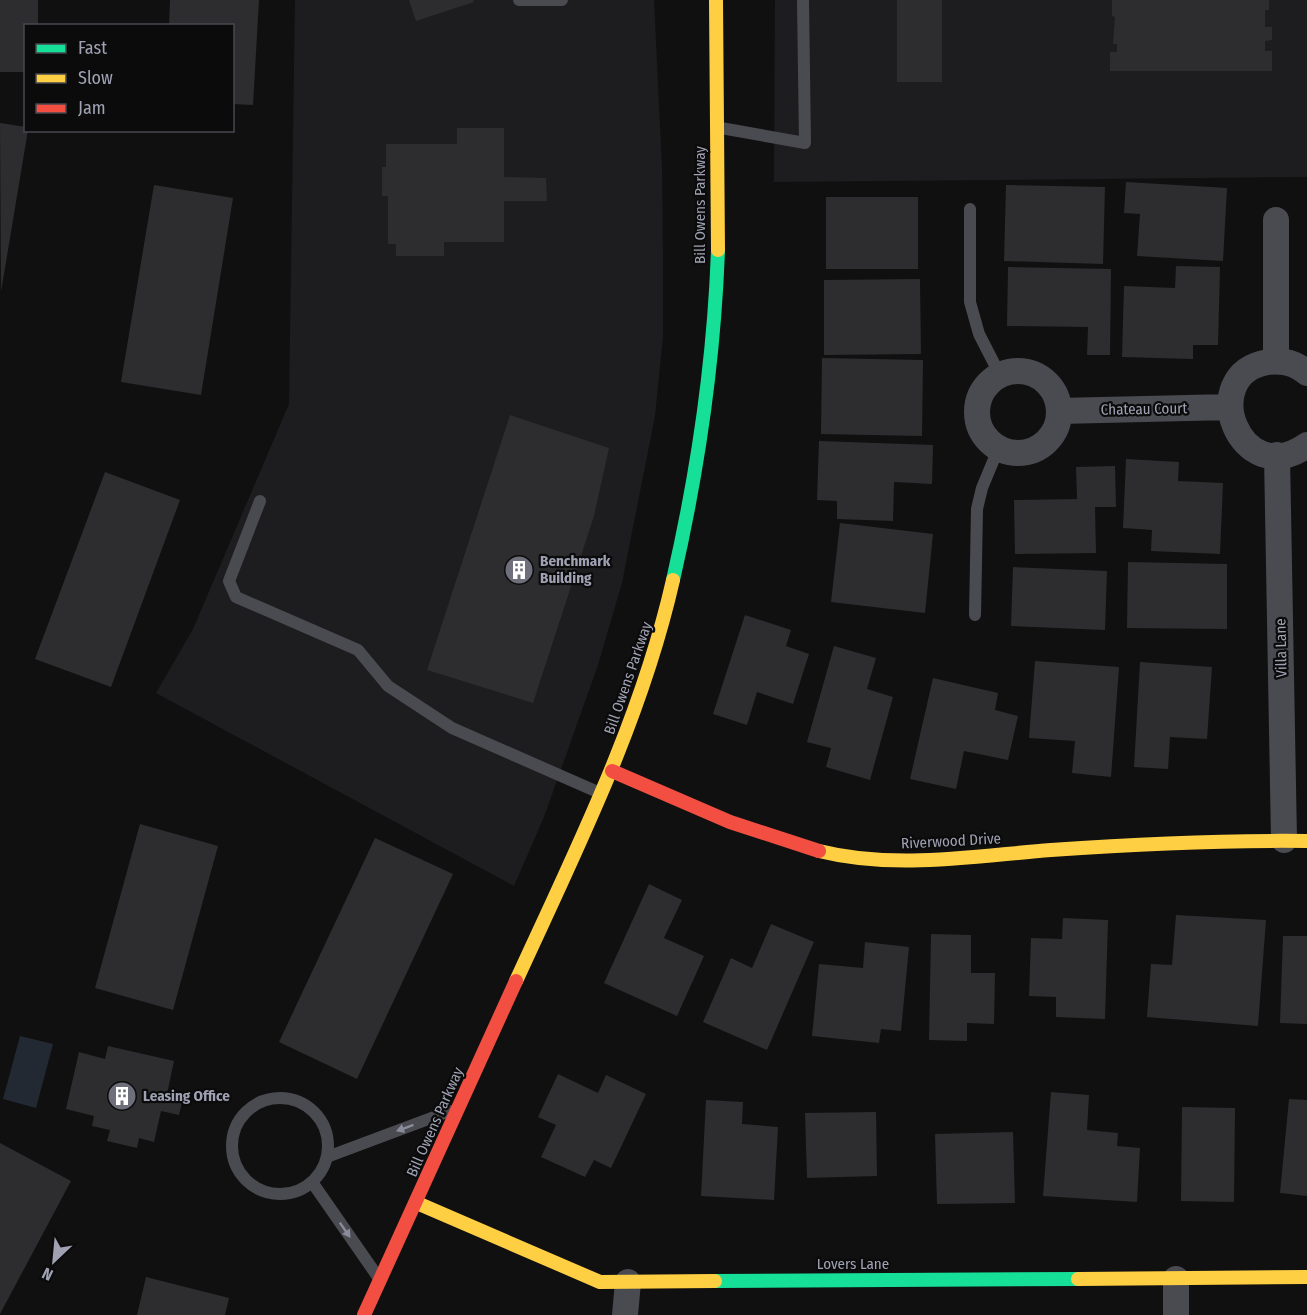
<svg xmlns="http://www.w3.org/2000/svg" width="1307" height="1315" font-family="'Fira Sans Condensed',sans-serif">
<style>
.built{fill:#1d1d1f}
.water{fill:#232933}
.building{fill:#2d2d2f}
.lines{fill:none;stroke-linecap:round;stroke-linejoin:round}
.lane{stroke:#4a4a51;stroke-width:12}
.street{stroke:#4a4a51;stroke-width:26}
.fast{stroke:#16e098;stroke-width:14}
.slow{stroke:#ffcf43;stroke-width:14}
.jam{stroke:#f24e42;stroke-width:14}
.oneway{fill:#8a8c9b}
.labels{text-anchor:middle;dominant-baseline:central;stroke-width:4.5;stroke-linejoin:round;paint-order:stroke}
.street-label{font-size:15px;fill:#a0a2b4;stroke:#0b0b0c}
.poi-label{font-size:15px;font-weight:bold;fill:#a0a2b4;stroke:#0b0b0c;text-anchor:start}
</style>
<rect width="100%" height="100%" fill="#101011"/>
<path class="built" d="M 295,0 L 654,0 L 662,167 L 663,254 L 663,337 L 655,416 L 622,583 L 598,665 L 544,817 L 514,886 L 156,693 L 193,629 L 289,404 Z
M 775,0 L 1307,0 L 1307,177 L 774,182 Z"/>
<path class="water" d="M 20,1036 L 53,1044 L 36,1108 L 3,1099 Z"/>
<path class="building" d="M 0,0 L 38,0 L 38,26 L 26,26 L 26,72 L 0,72 Z
M 170,0 L 259,0 L 253,105 L 232,104 L 232,26 L 169,26 Z
M 409,0 L 473,0 L 474,2 L 416,21 Z
M 897,0 L 942,0 L 942,82 L 897,82 Z
M 1112,0 L 1269,0 L 1269,10 L 1265,10 L 1265,27 L 1272,27 L 1272,40 L 1265,41 L 1265,51 L 1272,51 L 1272,71 L 1110,71 L 1110,52 L 1117,52 L 1117,44 L 1113,44 L 1115,17 L 1112,16 Z
M 0,123 L 26,127 L 28,130 L 1,292 Z
M 457,128 L 504,128 L 504,177 L 546,178 L 547,201 L 504,201 L 504,242 L 444,242 L 444,256 L 396,256 L 396,244 L 388,244 L 388,196 L 382,196 L 382,167 L 386,167 L 386,144 L 457,144 Z
M 1126,182 L 1227,188 L 1223,261 L 1137,256 L 1140,214 L 1124,213 Z
M 154,185 L 233,198 L 201,395 L 121,382 Z
M 1006,185 L 1105,187 L 1103,264 L 1004,261 Z
M 826,197 L 918,197 L 918,269 L 826,269 Z
M 1176,266 L 1220,267 L 1218,345 L 1193,345 L 1193,359 L 1122,357 L 1124,286 L 1175,288 Z
M 1008,267 L 1111,269 L 1110,355 L 1087,355 L 1088,327 L 1007,326 Z
M 920,279 L 921,354 L 824,355 L 824,280 Z
M 822,358 L 923,360 L 922,436 L 821,434 Z
M 510,415 L 609,448 L 594,516 L 533,703 L 427,670 Z
M 819,441 L 933,445 L 932,484 L 894,482 L 893,521 L 837,519 L 837,501 L 817,500 Z
M 1126,459 L 1179,462 L 1178,481 L 1223,483 L 1220,554 L 1151,551 L 1152,530 L 1123,528 Z
M 1115,466 L 1116,507 L 1095,507 L 1096,553 L 1015,554 L 1014,500 L 1077,499 L 1076,467 Z
M 105,472 L 180,500 L 111,687 L 35,659 Z
M 840,523 L 933,534 L 925,613 L 831,602 Z
M 1128,562 L 1227,564 L 1227,629 L 1127,628 Z
M 1013,567 L 1107,571 L 1105,630 L 1011,626 Z
M 745,615 L 791,630 L 786,646 L 809,654 L 793,704 L 757,692 L 747,725 L 713,714 Z
M 834,646 L 876,658 L 867,689 L 893,697 L 870,780 L 826,767 L 831,748 L 807,742 Z
M 1035,661 L 1119,667 L 1111,777 L 1072,773 L 1075,741 L 1029,738 Z
M 1140,662 L 1212,667 L 1207,739 L 1170,737 L 1168,769 L 1134,767 Z
M 933,678 L 998,693 L 995,710 L 1018,716 L 1008,760 L 964,751 L 956,789 L 910,779 Z
M 140,824 L 218,846 L 173,1010 L 95,988 Z
M 375,838 L 453,874 L 357,1079 L 279,1042 Z
M 649,884 L 682,900 L 664,938 L 704,956 L 677,1016 L 604,983 Z
M 1176,915 L 1266,920 L 1258,1026 L 1147,1017 L 1151,964 L 1172,965 Z
M 1063,918 L 1108,920 L 1105,1019 L 1056,1017 L 1056,997 L 1029,996 L 1031,938 L 1062,939 Z
M 771,924 L 814,942 L 767,1050 L 703,1022 L 731,958 L 752,968 Z
M 931,934 L 971,935 L 971,973 L 995,973 L 994,1024 L 967,1023 L 967,1041 L 929,1040 Z
M 1283,936 L 1307,936 L 1307,1024 L 1280,1023 Z
M 865,942 L 909,947 L 901,1031 L 881,1029 L 879,1043 L 812,1036 L 819,964 L 863,968 Z
M 108,1046 L 174,1061 L 167,1094 L 183,1098 L 179,1115 L 161,1111 L 154,1142 L 139,1138 L 137,1148 L 107,1141 L 110,1130 L 92,1126 L 94,1116 L 66,1109 L 79,1052 L 105,1059 Z
M 558,1074 L 598,1093 L 606,1075 L 646,1094 L 611,1168 L 594,1160 L 585,1177 L 541,1157 L 556,1125 L 538,1117 Z
M 1051,1092 L 1089,1095 L 1087,1130 L 1118,1133 L 1117,1146 L 1140,1148 L 1137,1202 L 1043,1196 Z
M 1289,1099 L 1307,1100 L 1307,1196 L 1280,1193 Z
M 706,1100 L 743,1102 L 742,1124 L 778,1127 L 774,1200 L 701,1196 Z
M 1182,1107 L 1235,1108 L 1234,1202 L 1181,1201 Z
M 876,1112 L 877,1176 L 807,1178 L 805,1113 Z
M 1013,1132 L 1015,1203 L 937,1204 L 935,1134 Z
M 0,1143 L 71,1181 L 0,1314 Z
M 146,1277 L 229,1298 L 225,1315 L 137,1315 Z"/>
<g class="lines">
<path class="lane" d="M 519,0 L 562,0
M 721,128 L 805,143 L 803,0
M 970,209 L 970,302 L 979,334 L 1000,375
M 260,501 L 229,581 L 236,597 L 358,650 L 388,686 L 452,728 L 600,793
M 975,615 L 977,509 L 982,488 L 999,447
M232 1146a48 48 0 1 1 96 0a48 48 0 1 1-96 0Z
M 327,1157 L 450,1111
M 312,1182 L 378,1277"/>
<path class="street" d="M 1276,220 L 1276,361
M977 412a41 41 0 1 1 82 0a41 41 0 1 1-82 0Z
M 1307,373 C 1296,363 1282,360 1268,362 C 1195,374 1240,493 1307,445
M 1059,411 L 1230,407
M 1277,455 L 1284,840
M 625,1315 L 628,1282
M 1176,1315 L 1176,1279"/>
<path class="fast" d="M 673,580 C 698,471 714,361 718,250
M 715,1281 L 1078,1279"/>
<path class="slow" d="M 716,0 L 718,250
M 819,851 C 895,870 974,856 1051,850 C 1136,844 1222,840 1307,841
M 516,981 C 576,850 641,721 673,580
M 417,1203 L 600,1282 L 715,1281
M 1078,1279 L 1307,1277"/>
<path class="jam" d="M 612,771 L 730,822 L 819,851
M 364,1315 L 516,981"/>
</g>
<defs><path id="oneway-solid" d="M-6-.8H1V-3.2L6.5 0L1 3.2V.8H-6Z" transform="scale(1.5)"/></defs>
<g class="oneway">
<use href="#oneway-solid" transform="translate(405 1128) rotate(160)"/>
<use href="#oneway-solid" transform="translate(345 1230) rotate(55)"/>
</g>
<defs>
<g id="building-disc" transform="scale(1.5)"><circle r="9.5" fill="#6e6f7b" stroke="#0b0b0c"/><path d="M-4-6H4V6H1V3H-1V6H-4ZM-2.5-4.3h1.7v1.8h-1.7ZM.8-4.3h1.7v1.8H.8ZM-2.5-1h1.7V.8h-1.7ZM.8-1h1.7V.8H.8Z" fill="#fff"/></g>
</defs>
<g fill-rule="evenodd">
<use href="#building-disc" x="519" y="570"/>
<use href="#building-disc" x="122" y="1096"/>
</g>
<g class="labels">
<g class="street-label">
<text transform="translate(700 205) rotate(-90)">Bill Owens Parkway</text>
<text transform="translate(1144 409) rotate(-1)">Chateau Court</text>
<text transform="translate(1281 648) rotate(-91)">Villa Lane</text>
<text transform="translate(628 678) rotate(-71)">Bill Owens Parkway</text>
<text transform="translate(951 841) rotate(-3)">Riverwood Drive</text>
<text transform="translate(435 1122) rotate(-66)">Bill Owens Parkway</text>
<text x="853" y="1264">Lovers Lane</text>
</g>
<g class="poi-label">
<text x="540" y="561">Benchmark<tspan x="540" dy="17">Building</tspan></text>
<text x="143" y="1096">Leasing Office</text>
</g>
</g>
<rect x="24" y="24" width="210" height="108" fill="#0b0b0c" stroke="#47474f" stroke-width="1.5"/>
<rect x="36" y="44" width="30" height="9" fill="#16e098" stroke="#47474f" stroke-width="1.5"/>
<text x="78" y="54" font-size="18" fill="#a0a2b4">Fast</text>
<rect x="36" y="74" width="30" height="9" fill="#ffcf43" stroke="#47474f" stroke-width="1.5"/>
<text x="78" y="84" font-size="18" fill="#a0a2b4">Slow</text>
<rect x="36" y="104" width="30" height="9" fill="#f24e42" stroke="#47474f" stroke-width="1.5"/>
<text x="78" y="114" font-size="18" fill="#a0a2b4">Jam</text>
<g transform="translate(54 1261) rotate(206)" stroke="#0b0b0c" stroke-width="4.5" paint-order="stroke">
<path d="M0-4.5L10 22L0 15L-10 22Z" fill="#a0a2b4"/>
<text y="-9" font-size="16" font-weight="bold" text-anchor="middle" fill="#a0a2b4">N</text>
</g>
</svg>
